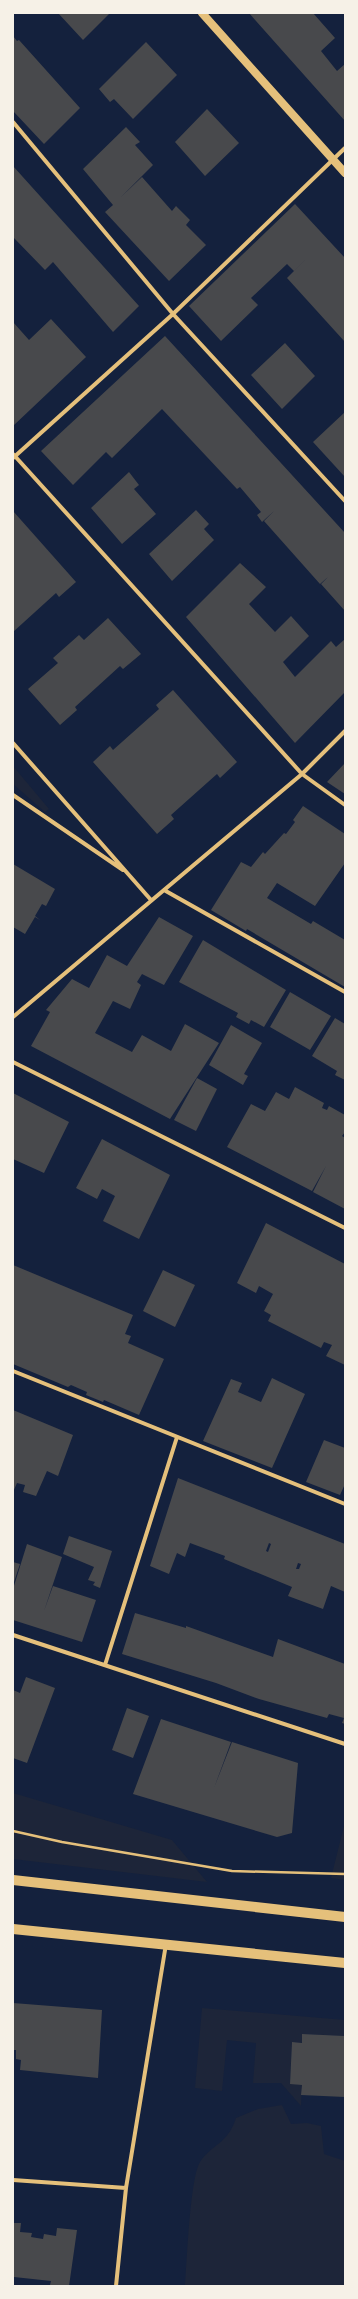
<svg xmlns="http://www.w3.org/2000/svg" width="358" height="2299" font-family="Cabin,sans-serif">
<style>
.green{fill:#1d2539}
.building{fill:#48494c;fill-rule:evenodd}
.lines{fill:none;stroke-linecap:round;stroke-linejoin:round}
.path{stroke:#e5c07b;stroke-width:2.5}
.minor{stroke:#e5c07b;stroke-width:4}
.secondary{stroke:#e5c07b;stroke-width:8}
.primary{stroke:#e5c07b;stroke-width:10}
</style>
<rect width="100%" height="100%" fill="#14213d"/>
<path class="green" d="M 13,766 L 49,809 L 45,812 L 13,784 Z
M 13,1793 L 172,1840 L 207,1882 L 13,1859 Z
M 345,1822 L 345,1880 L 331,1878 Z
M 202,2008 L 345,2020 L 345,2036 L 302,2034 L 302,2043 L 292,2042 L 290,2083 L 302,2085 L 301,2106 L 281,2083 L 253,2083 L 256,2043 L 227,2040 L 222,2091 L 195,2088 Z
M 282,2105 L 291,2124 L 307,2123 L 321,2126 L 324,2154 L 345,2161 L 345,2286 L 185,2286 C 187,2262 190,2178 200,2162 C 212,2144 228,2144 236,2118 L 258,2109 Z"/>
<path class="building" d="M 58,13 L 110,13 L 83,40 Z
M 249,13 L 313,13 L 335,38 L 321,51 L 337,71 L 345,64 L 345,121 Z
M 13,36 L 17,41 L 19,40 L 80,108 L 44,144 L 13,111 Z
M 146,42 L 177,75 L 133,119 L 114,99 L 110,102 L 99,89 Z
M 207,109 L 239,143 L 205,176 L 175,142 Z
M 126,127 L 140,142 L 135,145 L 153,165 L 121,197 L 142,177 L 172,211 L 176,206 L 190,220 L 186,225 L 206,245 L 169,281 L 105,212 L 113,205 L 83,169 Z
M 13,166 L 139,306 L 113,332 L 53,262 L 45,270 L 13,237 Z
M 295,204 L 345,258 L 345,342 L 287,278 L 306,259 L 294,271 L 287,264 L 251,298 L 258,305 L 221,341 L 189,306 Z
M 51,319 L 86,357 L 13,426 L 13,322 L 29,340 Z
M 165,336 L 345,533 L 345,611 L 321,584 L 328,577 L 320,584 L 264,521 L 274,511 L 262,522 L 257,515 L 261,512 L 240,487 L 237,489 L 162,409 L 112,458 L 106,452 L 73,485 L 41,451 Z
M 285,343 L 315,376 L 282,409 L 251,375 Z
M 345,412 L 345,477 L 313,442 Z
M 129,472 L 139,485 L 134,489 L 156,514 L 122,544 L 91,508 Z
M 196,510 L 209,524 L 204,529 L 214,540 L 172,581 L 149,554 Z
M 13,511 L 76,582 L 59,597 L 56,593 L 13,632 Z
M 240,563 L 266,587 L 249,604 L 275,632 L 291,616 L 309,636 L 283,662 L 295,677 L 331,641 L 336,647 L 345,639 L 345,692 L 295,743 L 186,617 Z
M 108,618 L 141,654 L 123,669 L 120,666 L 75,707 L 77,710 L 60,725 L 28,689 L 58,663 L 53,658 L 79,635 L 84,640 Z
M 173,690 L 237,762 L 220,778 L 217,774 L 171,815 L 174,819 L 157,834 L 93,762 L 110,746 L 113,750 L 159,709 L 156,705 Z
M 345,763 L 345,794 L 327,782 Z
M 303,806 L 345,834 L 345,863 L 315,906 L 277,883 L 267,898 L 311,924 L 313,921 L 345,940 L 345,987 L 247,929 L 246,931 L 211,910 L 241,862 L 251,867 L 263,852 L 265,854 L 284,833 L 286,834 L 295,822 L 293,820 Z
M 13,864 L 55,889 L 46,906 L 42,904 L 35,916 L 40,920 L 35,917 L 25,934 L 13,927 Z
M 159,917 L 193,936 L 164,985 L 142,974 L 137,982 L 141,985 L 130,1009 L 113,1001 L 95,1033 L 132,1052 L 142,1035 L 171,1051 L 185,1024 L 219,1043 L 170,1119 L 31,1046 L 50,1012 L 46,1010 L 72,979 L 89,988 L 107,955 L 127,966 Z
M 203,940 L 286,990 L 264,1027 L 251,1020 L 249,1024 L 236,1017 L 238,1013 L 179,982 Z
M 290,992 L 331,1016 L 310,1050 L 270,1027 Z
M 335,1018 L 345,1024 L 345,1080 L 335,1075 L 337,1071 L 312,1056 Z
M 231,1025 L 262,1043 L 244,1074 L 248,1076 L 243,1085 L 209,1065 Z
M 197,1078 L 217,1089 L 196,1131 L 174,1120 Z
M 295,1087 L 324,1103 L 322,1108 L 327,1110 L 329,1106 L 345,1115 L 345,1132 L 342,1136 L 345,1138 L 345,1209 L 313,1192 L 326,1166 L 312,1191 L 227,1147 L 251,1104 L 265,1111 L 276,1092 L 289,1099 Z
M 13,1093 L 69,1122 L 44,1173 L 13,1159 Z
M 102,1139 L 170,1175 L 139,1239 L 103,1221 L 115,1196 L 102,1189 L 97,1199 L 76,1188 Z
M 266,1223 L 345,1264 L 345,1365 L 326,1356 L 332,1345 L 324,1342 L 321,1348 L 268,1321 L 271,1315 L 264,1311 L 273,1294 L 259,1286 L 256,1293 L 237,1283 Z
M 13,1265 L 133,1315 L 125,1334 L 131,1336 L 128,1343 L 164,1359 L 139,1415 L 104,1400 L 103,1402 L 86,1395 L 87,1392 L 71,1385 L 68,1387 L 13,1364 Z
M 163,1270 L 195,1285 L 175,1327 L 143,1311 Z
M 272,1378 L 305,1394 L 272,1468 L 203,1441 L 231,1379 L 242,1383 L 238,1392 L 261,1402 Z
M 13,1410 L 73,1435 L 58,1476 L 47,1471 L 36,1496 L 23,1492 L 25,1485 L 17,1483 L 13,1492 Z
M 324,1440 L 345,1448 L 345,1484 L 340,1495 L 306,1482 Z
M 178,1478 L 345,1544 L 345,1592 L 331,1586 L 323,1609 L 288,1596 L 292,1587 L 224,1559 L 225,1556 L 190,1543 L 185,1557 L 177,1553 L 169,1574 L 150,1566 ZM 269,1543 L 271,1544 L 268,1552 L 266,1551 ZM 298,1563 L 301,1564 L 299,1569 L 296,1569 Z
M 69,1536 L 112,1551 L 100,1588 L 93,1585 L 95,1582 L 88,1580 L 94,1567 L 63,1554 Z
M 27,1544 L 62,1557 L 44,1611 L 53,1586 L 96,1600 L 82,1642 L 13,1620 L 13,1589 Z
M 13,1562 L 20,1564 L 13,1585 Z
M 135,1613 L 186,1628 L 186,1626 L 273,1657 L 278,1639 L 345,1664 L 345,1724 L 342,1723 L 344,1718 L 329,1714 L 327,1718 L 259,1699 L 216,1683 L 122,1654 Z
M 26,1677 L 55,1688 L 27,1763 L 13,1758 L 13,1690 L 20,1693 Z
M 127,1708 L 149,1716 L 133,1758 L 112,1750 Z
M 161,1719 L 231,1742 L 214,1788 L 232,1742 L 298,1763 L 292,1833 L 277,1837 L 133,1794 Z
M 13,2003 L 102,2010 L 98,2078 L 20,2070 L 21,2060 L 16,2059 L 16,2050 L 13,2050 Z
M 302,2034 L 345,2036 L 345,2097 L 301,2095 L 302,2085 L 290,2084 L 292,2042 L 302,2043 Z
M 13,2223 L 21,2223 L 20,2232 L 32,2233 L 31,2237 L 43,2239 L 44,2234 L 56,2236 L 57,2228 L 77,2230 L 69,2286 L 50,2285 L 51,2281 L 14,2277 L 13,2280 Z"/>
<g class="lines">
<path class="path" d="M 13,1831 L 62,1842 L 232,1871 L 345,1874"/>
<path class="minor" d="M 13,122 L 173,314 L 345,501
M 13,454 L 302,774 L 345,805
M 13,458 L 173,314 L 345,148
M 13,743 L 151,900
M 13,795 L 123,870
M 164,890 L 345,992
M 13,1017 L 302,774 L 345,731
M 13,1062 L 345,1228
M 13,1371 L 345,1504
M 13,1635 L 345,1744
M 105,1665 L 177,1437
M 13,2180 L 126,2188
M 116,2286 L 126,2188 L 166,1944"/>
<path class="secondary" d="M 202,13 L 345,173"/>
<path class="primary" d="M 13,1880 L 345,1917
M 13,1929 L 345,1963"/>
</g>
<rect width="358" height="2299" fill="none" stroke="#f6f1e7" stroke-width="28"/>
</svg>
